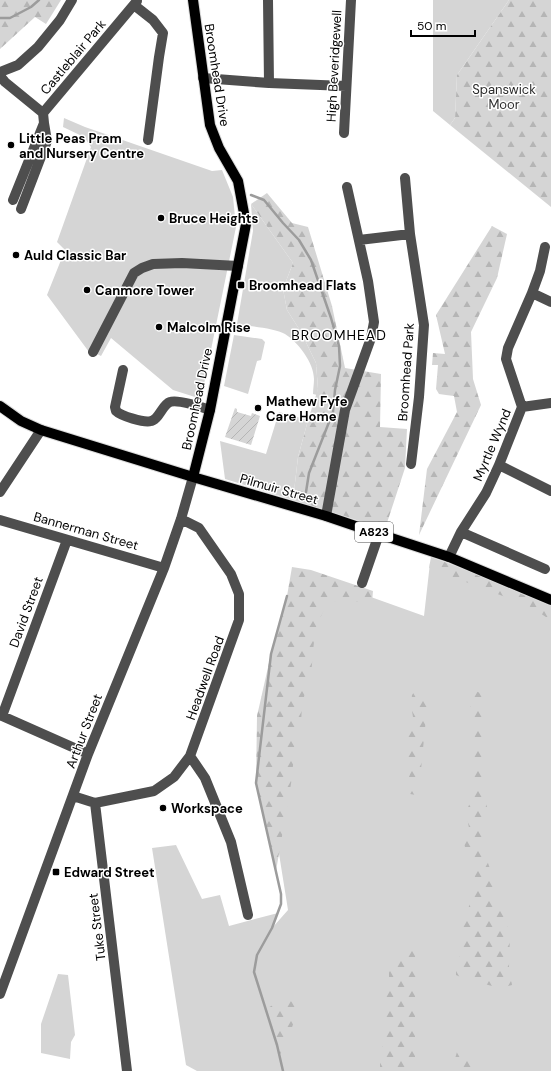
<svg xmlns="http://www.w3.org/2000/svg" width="551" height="1071" font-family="'DM Sans',sans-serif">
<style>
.green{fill:#d5d5d5}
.forest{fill:url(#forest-firs)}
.garden{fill:url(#garden-furrows)}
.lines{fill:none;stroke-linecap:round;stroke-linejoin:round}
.stream{stroke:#9c9c9c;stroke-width:2.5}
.major-casing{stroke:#dbdbdb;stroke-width:12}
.minor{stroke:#4e4e4e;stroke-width:10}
.major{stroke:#000;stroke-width:10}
.poi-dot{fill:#000;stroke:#fff;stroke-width:1.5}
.labels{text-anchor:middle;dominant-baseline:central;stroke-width:3;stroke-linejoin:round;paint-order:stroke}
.shield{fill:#fff;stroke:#4c4c4c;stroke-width:1}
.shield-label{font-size:12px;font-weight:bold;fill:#000}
.street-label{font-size:13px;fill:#000;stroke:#fff}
.park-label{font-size:13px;fill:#2c2c2c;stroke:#fff}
.poi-label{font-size:13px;font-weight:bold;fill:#000;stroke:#fff;text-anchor:start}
.neighbourhood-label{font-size:14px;letter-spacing:1px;fill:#000;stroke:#fff}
</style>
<defs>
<pattern id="forest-firs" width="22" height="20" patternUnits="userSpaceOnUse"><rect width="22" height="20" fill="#d5d5d5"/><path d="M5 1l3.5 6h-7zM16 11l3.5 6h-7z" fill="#b5b5b5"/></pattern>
<pattern id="garden-furrows" width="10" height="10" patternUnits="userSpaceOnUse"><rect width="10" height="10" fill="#d5d5d5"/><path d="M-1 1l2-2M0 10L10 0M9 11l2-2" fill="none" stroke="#b5b5b5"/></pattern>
</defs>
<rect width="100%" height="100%" fill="#fff"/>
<path class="green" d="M 433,0 L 509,0 L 457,75 L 455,118 L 450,125 L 433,111 Z
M 64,118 L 85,127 L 212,171 L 222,170 L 233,197 L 236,227 L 202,394 L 195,397 L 173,390 L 111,338 L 101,356 L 93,352 L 89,352 L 47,295 L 65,250 L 57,242 L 91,147 L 84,137 L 63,127 Z
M 251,204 L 293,263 L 283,289 L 287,310 L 301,332 L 316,363 L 318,389 L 317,395 L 313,394 C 313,389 314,384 314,379 C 314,363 298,342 285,334 C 275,328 248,326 237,324 L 253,231 Z
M 234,335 L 262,339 L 265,342 L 261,360 L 257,361 L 248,394 L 224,386 Z
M 279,412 L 308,420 L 298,457 L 293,500 L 225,479 L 220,441 L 266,454 Z
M 430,563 L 551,610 L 551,1071 L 197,1071 L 186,1065 L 152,848 L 176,845 L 202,899 L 220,895 L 229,926 L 278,913 L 273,927 L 288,910 L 257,716 L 301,572 L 424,616 Z
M 58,974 L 68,975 L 75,1035 L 71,1042 L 70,1059 L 41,1053 L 41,1024 Z"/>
<path class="forest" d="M 0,0 L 61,0 L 46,24 L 35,17 L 0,49 Z
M 509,0 L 551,0 L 551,207 L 450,125 L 455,118 L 457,75 Z
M 267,193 L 292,223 L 308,227 L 332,306 L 345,368 L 381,374 L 380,427 L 407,429 L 405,468 L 385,529 L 293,500 L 298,457 L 308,420 L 318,389 L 316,363 L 301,332 L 287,310 L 283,289 L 293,263 L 251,204 Z
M 492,226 L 507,234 L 497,278 L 471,332 L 473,379 L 481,405 L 419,535 L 427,469 L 457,412 L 454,396 L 446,395 L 439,394 L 436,389 L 438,365 L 432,365 L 433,353 L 445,354 L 436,315 Z
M 431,557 L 456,566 L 551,604 L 551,623 L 546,617 L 529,606 L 429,568 Z
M 292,567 L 311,570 L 373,591 L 372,602 L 331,601 L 325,607 L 315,630 L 311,675 L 302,703 L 301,725 L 295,739 L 292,778 L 276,871 L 256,783 L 257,716 L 271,654 L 287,596 Z
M 421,687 L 426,689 L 429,695 L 425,728 L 420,780 L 416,795 L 410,794 L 407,785 L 410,773 L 406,749 L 406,734 L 413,717 L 411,705 L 412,695 L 416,690 Z
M 476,691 L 482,694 L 484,728 L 481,769 L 487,807 L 486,820 L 482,845 L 489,866 L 496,881 L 495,898 L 502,911 L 510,933 L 509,967 L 512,985 L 500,988 L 465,979 L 456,975 L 456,965 L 460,954 L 459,945 L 462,926 L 468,911 L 475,875 L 464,844 L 469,828 L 466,812 L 472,798 L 472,776 L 475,726 L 470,707 L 471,698 Z
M 404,947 L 411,948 L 415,951 L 416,975 L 415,1003 L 415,1071 L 380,1071 L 380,1058 L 383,1041 L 383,1012 L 389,983 L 389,967 L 398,950 Z
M 286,999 L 295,1003 L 297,1012 L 285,1049 L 279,1055 L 277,1045 L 266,1009 L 278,1002 Z
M 461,1050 L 481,1066 L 489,1071 L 439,1071 L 450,1069 L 453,1065 L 457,1052 Z"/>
<path class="garden" d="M 235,408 L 237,409 L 237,412 L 251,416 L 252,413 L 260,416 L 251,445 L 225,437 Z"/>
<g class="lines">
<path class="stream" d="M 0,18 L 10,18 L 31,7 L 39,0
M 251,195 L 264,200 L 283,223 L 299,240 L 311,260 L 331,318 L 339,346 L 340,366 L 335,390 L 333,412 L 309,473 L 306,492
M 283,1071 L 277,1045 L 254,972 L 257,955 L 272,928 L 281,904 L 281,894 L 256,783 L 271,654 L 287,596"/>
<g class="major-casing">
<path id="major" d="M 0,406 L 21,421 L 41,430 L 193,477 L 326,516 L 379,534 L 449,557 L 551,600
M 193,477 L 210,410 L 246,224 L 238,181 L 219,148 L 210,125 L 193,0"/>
</g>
<path class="minor" d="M 268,0 L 269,83
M 134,5 L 153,20 L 163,33 L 159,57 L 148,140
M 0,72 L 18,65 L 38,47 L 60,20 L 72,0
M 0,76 L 5,82 L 43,113
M 203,78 L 269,83 L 346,86
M 43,113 L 137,1
M 344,133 L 351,0
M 405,178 L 410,234 L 424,325 L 419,397 L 411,464
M 13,200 L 44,123 L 43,113
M 21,209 L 47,141 L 44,123
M 359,240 L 410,234
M 532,293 L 551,302
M 93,352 L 134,273 L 142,268 L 153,264 L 182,263 L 238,266
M 123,370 L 115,407 L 116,411 C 121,416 144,423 151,421 C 152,421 155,419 156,418 C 161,413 164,404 170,402 C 177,399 202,407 210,410
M 522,407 L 551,403
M 499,465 L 551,491
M 0,492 L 41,430
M 326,516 L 345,410 L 371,338 L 374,322 L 368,281 L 347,187
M 0,520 L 164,568
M 461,532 L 545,569
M 449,557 L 461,532 L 486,493 L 499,465 L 522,407 L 506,359 L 508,348 L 532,293 L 540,271 L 545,247
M 362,583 L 379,534
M 0,715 L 88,754
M 2,716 L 67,540
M 190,756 L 205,778 L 231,842 L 248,915
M 73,796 L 95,803 L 127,1071
M 95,803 L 154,791 L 174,777 L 190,756 L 239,620 L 239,594 L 231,574 L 199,528 L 181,519
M 0,994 L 88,754 L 164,568 L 181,519 L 193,477"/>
<use href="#major" class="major"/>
</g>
<g class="poi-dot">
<circle cx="11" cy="145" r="4"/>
<circle cx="161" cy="218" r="4"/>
<circle cx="16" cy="255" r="4"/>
<rect x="237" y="281" width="8" height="8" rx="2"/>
<circle cx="87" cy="290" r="4"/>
<circle cx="159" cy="327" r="4"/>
<circle cx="258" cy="408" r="4"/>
<circle cx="163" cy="808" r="4"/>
<rect x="52" y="868" width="8" height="8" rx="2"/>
</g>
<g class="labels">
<rect class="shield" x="355" y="522" width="38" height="20" rx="3"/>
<g class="shield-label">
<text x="374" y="532">A823</text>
</g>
<g class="street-label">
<text transform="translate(73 57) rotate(-50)">Castleblair Park</text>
<text transform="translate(334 66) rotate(-87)">High Beveridgewell</text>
<text transform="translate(217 75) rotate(81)">Broomhead Drive</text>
<text transform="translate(406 372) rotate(-86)">Broomhead Park</text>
<text transform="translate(197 399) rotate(-78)">Broomhead Drive</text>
<text transform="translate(492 445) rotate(-67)">Myrtle Wynd</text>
<text transform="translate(279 489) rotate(16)">Pilmuir Street</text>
<text transform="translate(86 531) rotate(16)">Bannerman Street</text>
<text transform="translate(26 612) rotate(-70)">David Street</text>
<text transform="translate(205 678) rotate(-70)">Headwell Road</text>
<text transform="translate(84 731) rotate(-69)">Arthur Street</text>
<text transform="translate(97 927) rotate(-97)">Tuke Street</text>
</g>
<g class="park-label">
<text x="504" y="89">Spanswick<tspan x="504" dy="15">Moor</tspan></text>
</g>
<g class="poi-label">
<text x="19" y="138">Little Peas Pram<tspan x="19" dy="15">and Nursery Centre</tspan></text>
<text x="169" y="218">Bruce Heights</text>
<text x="24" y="255">Auld Classic Bar</text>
<text x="249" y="285">Broomhead Flats</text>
<text x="95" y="290">Canmore Tower</text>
<text x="167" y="327">Malcolm Rise</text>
<text x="266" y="401">Mathew Fyfe<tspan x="266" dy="15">Care Home</tspan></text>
<text x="171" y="808">Workspace</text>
<text x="64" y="872">Edward Street</text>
</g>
<g class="neighbourhood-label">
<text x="339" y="335">BROOMHEAD</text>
</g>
</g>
<path d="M411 30v6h64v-6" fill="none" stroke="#000000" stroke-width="2"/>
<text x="417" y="30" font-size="12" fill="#000000" stroke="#ffffff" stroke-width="3" paint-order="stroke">50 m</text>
</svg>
